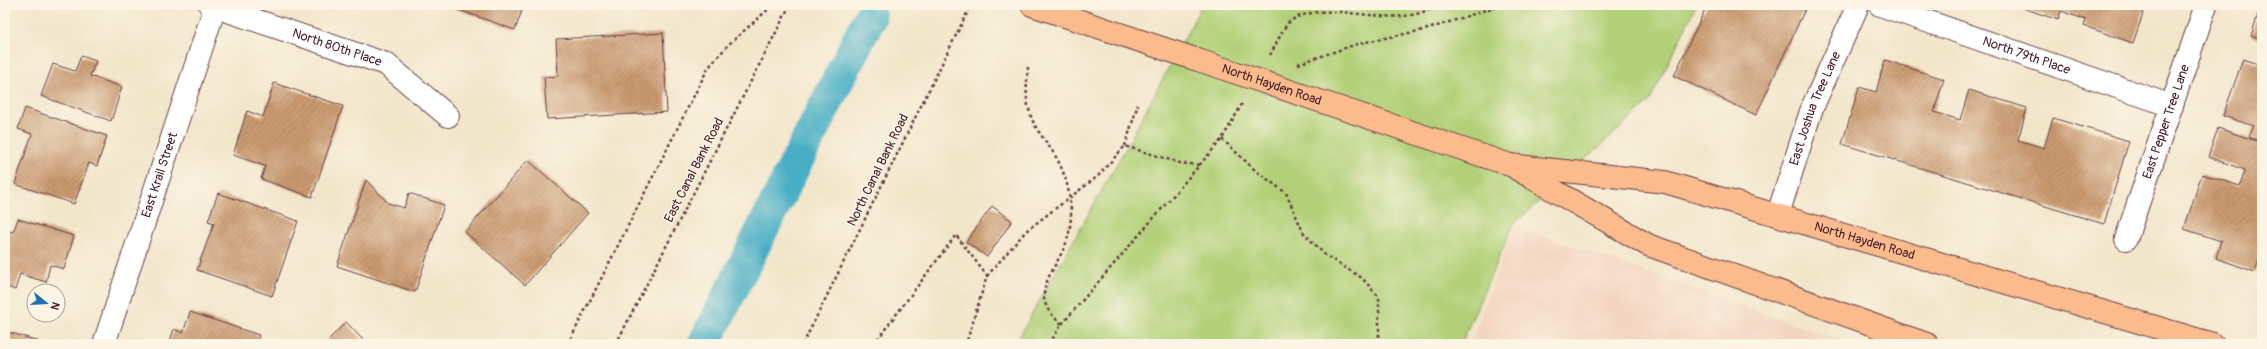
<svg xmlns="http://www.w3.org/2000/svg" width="2267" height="349" font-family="Pangolin,sans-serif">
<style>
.built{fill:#f3d4bf}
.grass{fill:#b1d077;stroke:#7e7851}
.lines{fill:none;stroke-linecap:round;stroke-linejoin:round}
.canal{stroke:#46aec5;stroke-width:33}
.building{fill:url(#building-hatch)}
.minor-casing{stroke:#633d43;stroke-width:24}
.major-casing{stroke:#633d43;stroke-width:24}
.path{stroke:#633d43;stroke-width:2.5;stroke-dasharray:3 3;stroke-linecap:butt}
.minor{stroke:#fff;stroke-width:22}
.major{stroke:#fbbb8d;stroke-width:22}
.major-bridge-casing{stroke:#633d43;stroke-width:24;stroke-linecap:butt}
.major-bridge{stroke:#fbbb8d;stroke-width:22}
.labels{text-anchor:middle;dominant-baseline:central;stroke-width:3;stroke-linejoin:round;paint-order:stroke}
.street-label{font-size:13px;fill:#4a1f2b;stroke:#fcf5e5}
</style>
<defs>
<pattern id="building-hatch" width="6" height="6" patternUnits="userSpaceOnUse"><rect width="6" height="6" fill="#ca9a6f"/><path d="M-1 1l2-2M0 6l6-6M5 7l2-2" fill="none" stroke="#a67d5b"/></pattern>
</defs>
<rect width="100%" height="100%" fill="#fcf5e5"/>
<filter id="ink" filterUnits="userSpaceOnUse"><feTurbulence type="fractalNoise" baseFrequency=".025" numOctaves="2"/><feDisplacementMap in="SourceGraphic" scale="8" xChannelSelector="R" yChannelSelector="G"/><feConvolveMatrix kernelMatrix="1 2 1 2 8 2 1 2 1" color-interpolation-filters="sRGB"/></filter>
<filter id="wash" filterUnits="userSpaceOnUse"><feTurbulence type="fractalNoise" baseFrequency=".012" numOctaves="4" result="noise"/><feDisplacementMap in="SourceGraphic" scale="16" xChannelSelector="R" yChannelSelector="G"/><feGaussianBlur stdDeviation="0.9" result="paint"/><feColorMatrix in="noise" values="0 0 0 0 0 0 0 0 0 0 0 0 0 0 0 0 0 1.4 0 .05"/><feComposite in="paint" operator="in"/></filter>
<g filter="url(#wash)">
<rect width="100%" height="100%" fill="#f2e6ca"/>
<path class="built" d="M 1513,225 L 1739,305 L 1851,344 L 1471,344 Z"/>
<path class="grass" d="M 1202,5 L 1696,5 L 1650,101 L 1513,225 L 1461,344 L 1015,344 L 1128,144 Z"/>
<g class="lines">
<path class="canal" d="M 704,344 L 870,17"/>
</g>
<g id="blocks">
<path class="building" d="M 445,5 L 524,5 L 515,30 Z
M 1707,5 L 1807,5 L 1756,115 L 1674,76 Z
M 2024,5 L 2146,5 L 2133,43 L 2084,26 L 2086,20 L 2061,11 L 2058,20 L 2023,8 Z
M 2261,5 L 2262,5 L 2262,40 L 2251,36 Z
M 663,33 L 667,112 L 547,119 L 544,77 L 558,76 L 556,39 Z
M 81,56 L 96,61 L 90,76 L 122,87 L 111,121 L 41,96 L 53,64 L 75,71 Z
M 2243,59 L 2262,65 L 2262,142 L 2249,137 L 2254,126 L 2223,116 Z
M 1885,60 L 1944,79 L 1934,112 L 1960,120 L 1969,90 L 2027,108 L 2018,140 L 2044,148 L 2053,118 L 2129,141 L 2104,224 L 1842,144 L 1859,87 L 1876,92 Z
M 274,83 L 343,106 L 312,197 L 261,179 L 265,166 L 233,155 L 247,111 L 263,117 Z
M 25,108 L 107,136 L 97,166 L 89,163 L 74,204 L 15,184 L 32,134 L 18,129 Z
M 2218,128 L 2262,143 L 2262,251 L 2255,272 L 2216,258 L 2221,241 L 2184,229 L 2202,174 L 2240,186 L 2245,170 L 2208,157 Z
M 528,160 L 588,213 L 525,285 L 465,232 Z
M 366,180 L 388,203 L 404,208 L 409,193 L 444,205 L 415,292 L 337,266 Z
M 218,193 L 298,221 L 272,296 L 197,270 L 214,223 L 208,221 Z
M 992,206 L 1012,221 L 987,257 L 966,242 Z
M 18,219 L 74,236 L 64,269 L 50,265 L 46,282 L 20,274 L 15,290 L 5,286 L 5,230 L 13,232 Z
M 190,312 L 259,335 L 256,344 L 169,344 L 174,329 L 183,333 Z
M 346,322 L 367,344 L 324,344 Z
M 5,331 L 38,341 L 37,344 L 5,344 Z"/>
</g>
</g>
<g filter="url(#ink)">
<use href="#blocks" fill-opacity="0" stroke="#633d43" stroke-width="1"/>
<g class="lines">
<g class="minor-casing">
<g id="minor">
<path id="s1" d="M 210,5 L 386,64 L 448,116"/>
<path id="s2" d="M 1880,5 L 2172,106"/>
<path id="s3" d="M 1778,214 L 1812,108 L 1858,5"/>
<path id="s4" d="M 2126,239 L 2206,5"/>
<path id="s5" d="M 104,344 L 215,7"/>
</g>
</g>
<g class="major-casing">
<g id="major">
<path d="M 1032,5 L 1195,59"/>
<path id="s6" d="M 1510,165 L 1665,182 L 2213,344"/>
<path d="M 1517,169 L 1648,245 L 1927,344"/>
</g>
</g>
<path class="path" d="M 1270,55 C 1276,45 1281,32 1288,23 C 1316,0 1367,20 1404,16 C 1417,15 1431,9 1443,5
M 1298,64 L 1357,44 L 1428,29 L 1501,5
M 1028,67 C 1027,81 1025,96 1029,109 C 1032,125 1042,136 1051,149 C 1064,168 1070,189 1071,212 C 1071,224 1069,237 1064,248 C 1050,278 1028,298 1062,324
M 1222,139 L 1255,170 L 1286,193 L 1303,232 L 1325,255 L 1362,278 L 1379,297 L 1379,334 L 1376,344
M 1125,146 L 1138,104
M 987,276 L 1026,231 L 1098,176 L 1125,146 L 1180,163 L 1200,165
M 568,344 L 708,68 L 728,45 L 773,5
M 616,344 L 790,5
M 803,344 L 971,5
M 874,344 L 956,235 L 987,276 L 966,344
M 1049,344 L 1062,324 L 1222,139 L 1242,104"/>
<use href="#minor" class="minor"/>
<use href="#major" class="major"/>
<g class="major-bridge-casing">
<g id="major-bridge">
<path id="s7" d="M 1195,59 L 1510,165"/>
</g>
</g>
<use href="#major-bridge" class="major-bridge"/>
</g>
</g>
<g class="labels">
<g class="street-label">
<text stroke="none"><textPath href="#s1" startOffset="134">North 80th Place</textPath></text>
<text stroke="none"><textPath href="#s2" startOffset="155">North 79th Place</textPath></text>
<text stroke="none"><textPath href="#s7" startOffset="81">North Hayden Road</textPath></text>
<text stroke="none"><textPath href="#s3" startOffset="112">East Joshua Tree Lane</textPath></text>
<text stroke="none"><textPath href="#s4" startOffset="124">East Pepper Tree Lane</textPath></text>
<text transform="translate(694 170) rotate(-63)">East Canal Bank Road</text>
<text transform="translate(878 170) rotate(-64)">North Canal Bank Road</text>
<text stroke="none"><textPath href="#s5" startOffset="178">East Krail Street</textPath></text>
<text stroke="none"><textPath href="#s6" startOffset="364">North Hayden Road</textPath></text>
</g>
</g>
<rect width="2267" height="349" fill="none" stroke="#fcf5e5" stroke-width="20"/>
<g transform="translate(46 303) rotate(108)"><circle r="19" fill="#fcf5e5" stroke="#b59f9b"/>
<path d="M0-3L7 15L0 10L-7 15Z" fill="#1f6fb2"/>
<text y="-6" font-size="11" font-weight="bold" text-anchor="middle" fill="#4a1f2b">N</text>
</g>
</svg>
